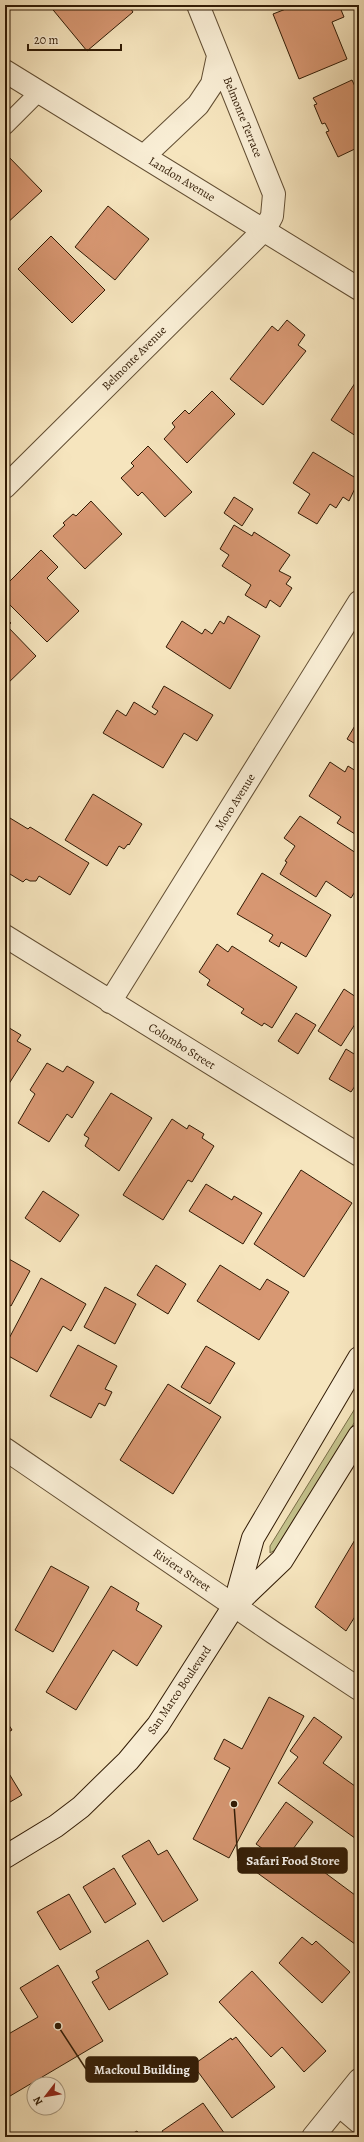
<svg xmlns="http://www.w3.org/2000/svg" width="364" height="2142" font-family="Alegreya,serif">
<style>
.green{fill:#c4c28c;stroke:#7a6e48}
.building{fill:#d79772;stroke:#311b05}
.lines{fill:none;stroke-linecap:round;stroke-linejoin:round}
.lane-casing{stroke:#624e33;stroke-width:19}
.street-casing{stroke:#624e33;stroke-width:24}
.secondary-casing{stroke:#311b05;stroke-width:24}
.lane{stroke:#f9eed5;stroke-width:17}
.street{stroke:#f9eed5;stroke-width:22}
.secondary{stroke:#f9eed5;stroke-width:22}
.labels{text-anchor:middle;dominant-baseline:central;stroke-width:4;stroke-linejoin:round;paint-order:stroke}
.street-label{font-size:12px;fill:#311b05;stroke:#f9eed5}
.leader{fill:none;stroke:#311b05;stroke-width:1.5}
.callout-dot{fill:#311b05;stroke:#f9eed5;stroke-width:1.5}
.callout{fill:#311b05;stroke:#311b05;stroke-width:1.5}
.callout-label{font-size:13px;text-anchor:middle;font-weight:bold;fill:#fff}
</style>
<rect width="100%" height="100%" fill="#f6e5be"/>
<filter id="stains"><feTurbulence type="fractalNoise" baseFrequency=".005" numOctaves="4"/><feColorMatrix values="0 0 0 0 .2 0 0 0 0 .09 0 0 0 0 .02 0 0 0 .5 -.17"/></filter>
<radialGradient id="worn" r=".72"><stop offset=".6" stop-color="#630" stop-opacity="0"/><stop offset="1" stop-color="#630" stop-opacity=".3"/></radialGradient>
<path class="green" d="M 359,1402 L 359,1415 L 275,1550 L 270,1553 L 270,1546 Z"/>
<path class="building" d="M 49,5 L 128,5 L 133,12 L 87,51 Z
M 296,5 L 339,5 L 344,17 L 332,22 L 347,59 L 299,79 L 273,14 Z
M 352,80 L 359,95 L 359,147 L 338,157 L 326,132 L 329,131 L 325,123 L 322,124 L 314,105 L 317,104 L 313,98 Z
M 6,154 L 42,191 L 5,225 L 5,155 Z
M 108,206 L 149,239 L 115,280 L 75,247 Z
M 51,236 L 105,290 L 72,323 L 18,269 Z
M 287,320 L 305,335 L 298,345 L 306,351 L 263,405 L 230,379 L 272,326 L 278,331 Z
M 357,380 L 359,381 L 359,438 L 331,420 Z
M 212,391 L 235,414 L 187,463 L 164,439 L 175,427 L 172,423 L 185,410 L 189,414 Z
M 148,446 L 192,492 L 165,517 L 142,492 L 138,496 L 121,478 L 134,466 L 131,463 Z
M 313,452 L 359,480 L 349,501 L 343,497 L 336,508 L 330,504 L 317,524 L 298,513 L 310,494 L 293,483 Z
M 234,497 L 253,509 L 242,526 L 224,513 Z
M 91,501 L 122,534 L 85,569 L 53,536 L 65,525 L 63,523 L 73,514 L 76,516 Z
M 234,525 L 252,536 L 254,532 L 290,555 L 279,571 L 291,577 L 286,584 L 292,588 L 280,607 L 270,600 L 266,608 L 245,595 L 251,585 L 222,566 L 229,555 L 220,549 Z
M 41,550 L 58,567 L 47,578 L 79,611 L 47,642 L 5,600 L 5,586 Z
M 228,616 L 260,636 L 230,689 L 166,647 L 182,621 L 202,634 L 205,629 L 212,634 L 220,621 L 224,624 Z
M 5,617 L 11,623 L 7,626 L 36,656 L 5,686 Z
M 164,686 L 213,715 L 197,741 L 184,733 L 163,768 L 103,733 L 117,710 L 126,716 L 134,702 L 155,715 L 158,711 L 152,707 Z
M 359,719 L 359,746 L 347,739 Z
M 330,762 L 345,772 L 348,766 L 359,773 L 359,827 L 355,834 L 337,823 L 341,817 L 309,796 Z
M 93,794 L 142,824 L 129,845 L 128,844 L 124,849 L 119,846 L 107,866 L 65,840 Z
M 5,815 L 28,829 L 30,827 L 89,863 L 70,895 L 39,876 L 36,881 L 30,881 L 26,879 L 23,882 L 5,871 Z
M 300,816 L 359,855 L 359,885 L 351,898 L 326,881 L 316,897 L 280,874 L 287,862 L 285,861 L 295,846 L 284,838 Z
M 262,873 L 331,915 L 306,957 L 281,942 L 279,947 L 269,941 L 273,935 L 237,914 Z
M 217,944 L 228,952 L 232,946 L 297,987 L 272,1028 L 264,1023 L 262,1026 L 241,1013 L 244,1009 L 207,985 L 210,980 L 199,972 Z
M 344,989 L 359,999 L 359,1018 L 341,1046 L 318,1031 Z
M 296,1013 L 316,1025 L 298,1054 L 278,1041 Z
M 6,1026 L 21,1035 L 17,1041 L 31,1049 L 5,1090 Z
M 346,1049 L 359,1057 L 359,1088 L 355,1086 L 351,1092 L 329,1079 Z
M 47,1063 L 63,1072 L 67,1066 L 94,1082 L 72,1118 L 67,1114 L 49,1142 L 18,1123 L 35,1094 L 30,1090 Z
M 111,1093 L 152,1118 L 119,1171 L 85,1146 L 89,1138 L 84,1135 Z
M 172,1119 L 187,1129 L 189,1125 L 204,1134 L 202,1138 L 214,1146 L 192,1182 L 188,1180 L 163,1220 L 123,1195 Z
M 301,1170 L 352,1203 L 304,1277 L 254,1244 Z
M 206,1184 L 232,1200 L 234,1196 L 262,1213 L 243,1244 L 189,1211 Z
M 43,1191 L 79,1215 L 60,1242 L 25,1218 Z
M 9,1259 L 30,1271 L 11,1306 L 9,1305 L 5,1312 L 5,1266 Z
M 156,1265 L 186,1284 L 168,1314 L 137,1295 Z
M 220,1265 L 260,1290 L 267,1279 L 289,1292 L 259,1340 L 197,1301 Z
M 41,1278 L 86,1304 L 71,1331 L 63,1326 L 37,1372 L 5,1354 L 5,1346 Z
M 105,1287 L 136,1304 L 115,1344 L 84,1327 Z
M 78,1345 L 117,1366 L 105,1389 L 112,1392 L 105,1406 L 99,1403 L 91,1418 L 50,1396 Z
M 206,1346 L 235,1363 L 210,1404 L 181,1387 Z
M 168,1384 L 221,1417 L 173,1494 L 120,1460 Z
M 359,1533 L 359,1610 L 346,1631 L 315,1607 Z
M 51,1566 L 89,1587 L 53,1652 L 15,1630 Z
M 111,1586 L 139,1603 L 136,1610 L 162,1626 L 137,1666 L 113,1650 L 76,1710 L 46,1692 Z
M 269,1697 L 304,1716 L 229,1858 L 193,1839 L 230,1768 L 214,1759 L 224,1739 L 242,1749 Z
M 314,1717 L 342,1737 L 323,1763 L 359,1789 L 359,1841 L 278,1783 L 298,1757 L 290,1751 Z
M 5,1719 L 12,1730 L 5,1734 Z
M 5,1767 L 22,1795 L 5,1805 Z
M 286,1802 L 313,1822 L 293,1849 L 359,1898 L 359,1947 L 252,1869 L 266,1851 L 256,1844 Z
M 149,1840 L 158,1855 L 167,1850 L 198,1900 L 163,1922 L 122,1856 Z
M 114,1868 L 136,1904 L 105,1923 L 83,1887 Z
M 69,1894 L 91,1932 L 60,1950 L 37,1912 Z
M 302,1937 L 312,1945 L 316,1941 L 350,1972 L 322,2003 L 279,1963 Z
M 148,1940 L 168,1974 L 109,2010 L 92,1982 L 99,1978 L 96,1971 Z
M 58,1965 L 103,2041 L 5,2099 L 5,2036 L 38,2017 L 20,1988 Z
M 252,1971 L 326,2051 L 304,2072 L 282,2047 L 271,2057 L 219,2002 Z
M 236,2037 L 275,2087 L 232,2118 L 193,2065 L 231,2038 L 232,2040 Z
M 203,2103 L 227,2137 L 166,2137 L 162,2131 Z
M 137,2131 L 141,2137 L 126,2137 Z"/>
<g class="lines">
<g class="lane-casing">
<path id="lane" d="M 5,126 L 39,92"/>
</g>
<g class="street-casing">
<path id="street" d="M 5,71 L 359,289
M 144,156 L 198,105 L 212,84 L 218,56
M 5,487 L 265,229 L 272,216 L 274,194 L 198,5
M 5,936 L 359,1155
M 110,1002 L 359,602
M 5,1449 L 274,1633 L 359,1689
M 339,2105 L 359,2122
M 313,2137 L 359,2080"/>
</g>
<g class="secondary-casing">
<path id="secondary" d="M 234,1606 L 253,1538 L 359,1358
M 5,1857 L 56,1826 L 81,1807 L 128,1761 L 158,1725 L 234,1606 L 282,1560 L 359,1436"/>
</g>
<use href="#lane" class="lane"/>
<use href="#street" class="street"/>
<use href="#secondary" class="secondary"/>
</g>
<g class="labels">
<g class="street-label">
<text transform="translate(243 117) rotate(68)">Belmonte Terrace</text>
<text transform="translate(182 179) rotate(31)">Landon Avenue</text>
<text transform="translate(134 358) rotate(-45)">Belmonte Avenue</text>
<text transform="translate(235 802) rotate(-58)">Moro Avenue</text>
<text transform="translate(182 1046) rotate(32)">Colombo Street</text>
<text transform="translate(182 1570) rotate(34)">Riviera Street</text>
<text transform="translate(179 1690) rotate(-56)">San Marco Boulevard</text>
</g>
</g>
<path class="leader" d="M234 1804L238 1861M58 2026L86 2069"/>
<g class="callout-dot">
<circle cx="234" cy="1804" r="4"/>
<circle cx="58" cy="2026" r="4"/>
</g>
<g class="callout">
<rect x="238" y="1848" width="109" height="25" rx="4"/>
<rect x="86" y="2057" width="112" height="25" rx="4"/>
</g>
<g class="callout-label">
<text x="293" y="1865">Safari Food Store</text>
<text x="142" y="2074">Mackoul Building</text>
</g>
<rect width="364" height="2142" fill="none" stroke="#f6e5be" stroke-width="20"/>
<rect x="6" y="6" width="352" height="2130" fill="none" stroke="#311b05" stroke-width="2"/>
<rect x="10" y="10" width="344" height="2122" fill="none" stroke="#311b05"/>
<g transform="translate(46 2096) rotate(239)"><circle r="19" fill="#f9eed5" stroke="#a99a82"/>
<path d="M0-3L7 15L0 10L-7 15Z" fill="#8f2418"/>
<text y="-6" font-size="11" font-weight="bold" text-anchor="middle" fill="#311b05">N</text>
</g>
<path d="M28 44v6h93v-6" fill="none" stroke="#311b05" stroke-width="2"/>
<text x="34" y="44" font-size="12" fill="#311b05" stroke="#f9eed5" stroke-width="3" paint-order="stroke">20 m</text>
<rect width="100%" height="100%" filter="url(#stains)"/>
<rect width="100%" height="100%" fill="url(#worn)"/>
</svg>
